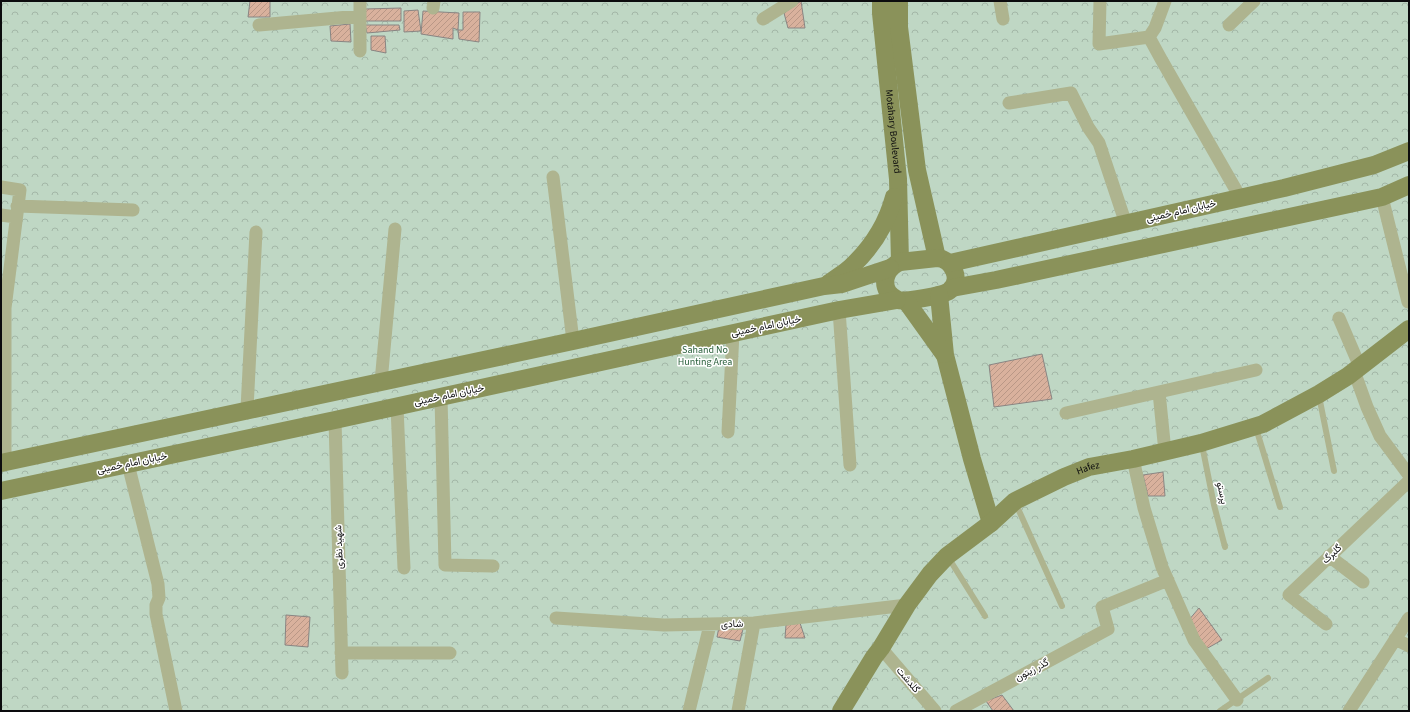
<svg xmlns="http://www.w3.org/2000/svg" width="1410" height="712" font-family="'Source Sans 3',Vazirmatn,sans-serif">
<style>
.park{fill:url(#park-crowns)}
.building{fill:url(#building-hatch);stroke:#898583}
.lines{fill:none;stroke-linecap:round;stroke-linejoin:round}
.lane{stroke:#aeb48f;stroke-width:6}
.street{stroke:#aeb48f;stroke-width:13}
.secondary{stroke:#8a925a;stroke-width:18}
.labels{text-anchor:middle;dominant-baseline:central;stroke-width:3;stroke-linejoin:round;paint-order:stroke}
.street-label{font-size:10px;fill:#0c0c0e;stroke:#fff}
.park-label{font-size:10px;fill:#265d38;stroke:#fff}
</style>
<defs>
<pattern id="park-crowns" width="20" height="18" patternUnits="userSpaceOnUse"><rect width="20" height="18" fill="#bfd7c4"/><path d="M2 6a3 3 0 1 1 6 0M12 15a3 3 0 1 1 6 0" fill="none" stroke="#a3b7a7"/></pattern>
<pattern id="building-hatch" width="6" height="6" patternUnits="userSpaceOnUse"><rect width="6" height="6" fill="#d9b19d"/><path d="M-1 1l2-2M0 6l6-6M5 7l2-2" fill="none" stroke="#b99786"/></pattern>
</defs>
<rect width="100%" height="100%" fill="#f7f8fd"/>
<path class="park" d="M 1,1 L 1409,1 L 1409,711 L 1,711 Z"/>
<path class="building" d="M 250,1 L 270,1 L 270,17 L 248,17 Z
M 801,1 L 805,28 L 788,28 L 784,13 Z
M 401,8 L 401,21 L 365,21 L 365,9 Z
M 418,10 L 421,31 L 404,32 L 404,11 Z
M 423,11 L 459,13 L 458,30 L 453,28 L 453,39 L 421,34 Z
M 463,12 L 480,12 L 479,42 L 459,39 L 458,30 L 463,30 Z
M 350,24 L 351,42 L 331,41 L 330,26 Z
M 365,25 L 399,25 L 400,30 L 367,33 Z
M 371,36 L 385,36 L 386,53 L 371,50 Z
M 1042,354 L 1052,399 L 994,407 L 989,365 Z
M 1163,472 L 1165,496 L 1148,496 L 1143,475 Z
M 1199,608 L 1222,640 L 1206,649 L 1188,621 Z
M 286,615 L 310,617 L 308,647 L 285,645 Z
M 800,623 L 805,638 L 785,638 L 786,625 Z
M 719,627 L 743,629 L 740,641 L 717,637 Z
M 1002,695 L 1014,711 L 993,711 L 986,701 Z"/>
<g class="lines">
<path class="lane" d="M 1319,396 L 1334,471
M 1256,428 L 1280,507
M 1202,445 L 1214,505 L 1225,547
M 1015,502 L 1062,606
M 948,557 L 985,616
M 1220,711 L 1268,678"/>
<path class="street" d="M 360,1 L 360,51
M 1000,1 L 1003,19
M 1100,1 L 1099,44 L 1149,37
M 1165,1 L 1155,28 L 1149,37 L 1161,59 L 1240,197
M 433,8 L 434,1
M 763,19 L 792,1
M 259,25 L 360,16
M 1229,25 L 1254,1
M 1009,103 L 1071,93 L 1088,127 L 1099,143 L 1126,224
M 553,177 L 573,341
M 1,187 L 20,190 L 5,308 L 5,462
M 1382,197 L 1408,302
M 17,206 L 133,210
M 1,215 L 16,217
M 839,310 L 850,465
M 1339,318 L 1360,367
M 1354,371 L 1367,407 L 1380,436 L 1409,475
M 381,382 L 395,229
M 1159,392 L 1165,452
M 441,397 L 445,565 L 493,566
M 397,407 L 404,568
M 247,409 L 256,232
M 1066,413 L 1256,370
M 335,420 L 342,673
M 728,432 L 733,333
M 1133,459 L 1144,508 L 1162,567 L 1194,640 L 1237,700
M 128,464 L 158,584 L 159,598 L 156,605 L 156,614 L 176,711
M 1329,556 L 1363,582
M 556,618 L 664,625 L 754,623 L 907,605
M 1326,624 L 1289,595 L 1409,481
M 1395,639 L 1409,646
M 881,648 L 935,711
M 341,653 L 450,653
M 689,711 L 710,625
M 738,711 L 754,623
M 956,711 L 1108,629 L 1102,607 L 1168,580
M 1349,711 L 1409,618"/>
<g class="secondary">
<path id="s1" d="M 881,1 L 881,13 L 898,179 L 900,262"/>
<path d="M 899,1 L 899,27 L 917,170 L 937,258"/>
<path d="M 937,258 C 953,259 963,281 949,291 C 942,296 905,302 898,300 C 894,298 890,295 888,292 C 881,280 888,267 900,262 Z"/>
<path d="M 950,263 L 1284,188 L 1374,165 L 1409,151"/>
<path d="M 829,283 C 837,277 846,272 852,266 C 872,247 887,223 894,197"/>
<path d="M 952,288 L 996,280 L 1382,197 L 1409,185"/>
<path d="M 939,295 L 945,355 L 972,459 L 991,523"/>
<path d="M 906,301 L 944,354"/>
<path d="M 1,463 L 573,341 L 824,286 L 842,284 L 890,268"/>
<path d="M 1,491 L 335,420 L 839,310 L 897,300"/>
<path id="s2" d="M 841,711 L 874,657 L 881,648 L 907,605 L 930,574 L 947,556 L 991,523 L 1015,501 L 1064,477 L 1089,467 L 1133,459 L 1201,443 L 1263,424 L 1319,394 L 1348,376 L 1409,329"/>
</g>
</g>
<g class="labels">
<g class="street-label">
<text stroke="none"><textPath href="#s1" startOffset="131">Motahary Boulevard</textPath></text>
<text transform="translate(1181 211) rotate(-13)">خیابان امام خمینی</text>
<text transform="translate(766 326) rotate(-12)">خیابان امام خمینی</text>
<text transform="translate(449 395) rotate(-12)">خیابان امام خمینی</text>
<text transform="translate(132 463) rotate(-12)">خیابان امام خمینی</text>
<text stroke="none"><textPath href="#s2" startOffset="356">Hafez</textPath></text>
<text transform="translate(1222 493) rotate(78)">پرستو</text>
<text transform="translate(339 547) rotate(-92)">شهید نظری</text>
<text transform="translate(1332 554) rotate(-43)">گلبرگ</text>
<text transform="translate(732 624) rotate(-2)">شادی</text>
<text transform="translate(1032 670) rotate(-28)">گذر زیتون</text>
<text transform="translate(908 680) rotate(50)">گلدشت</text>
</g>
<g class="park-label">
<text x="705" y="350">Sahand No<tspan x="705" dy="12">Hunting Area</tspan></text>
</g>
</g>
<rect width="1410" height="712" fill="none" stroke="#0c0c0e" stroke-width="4"/>
</svg>
